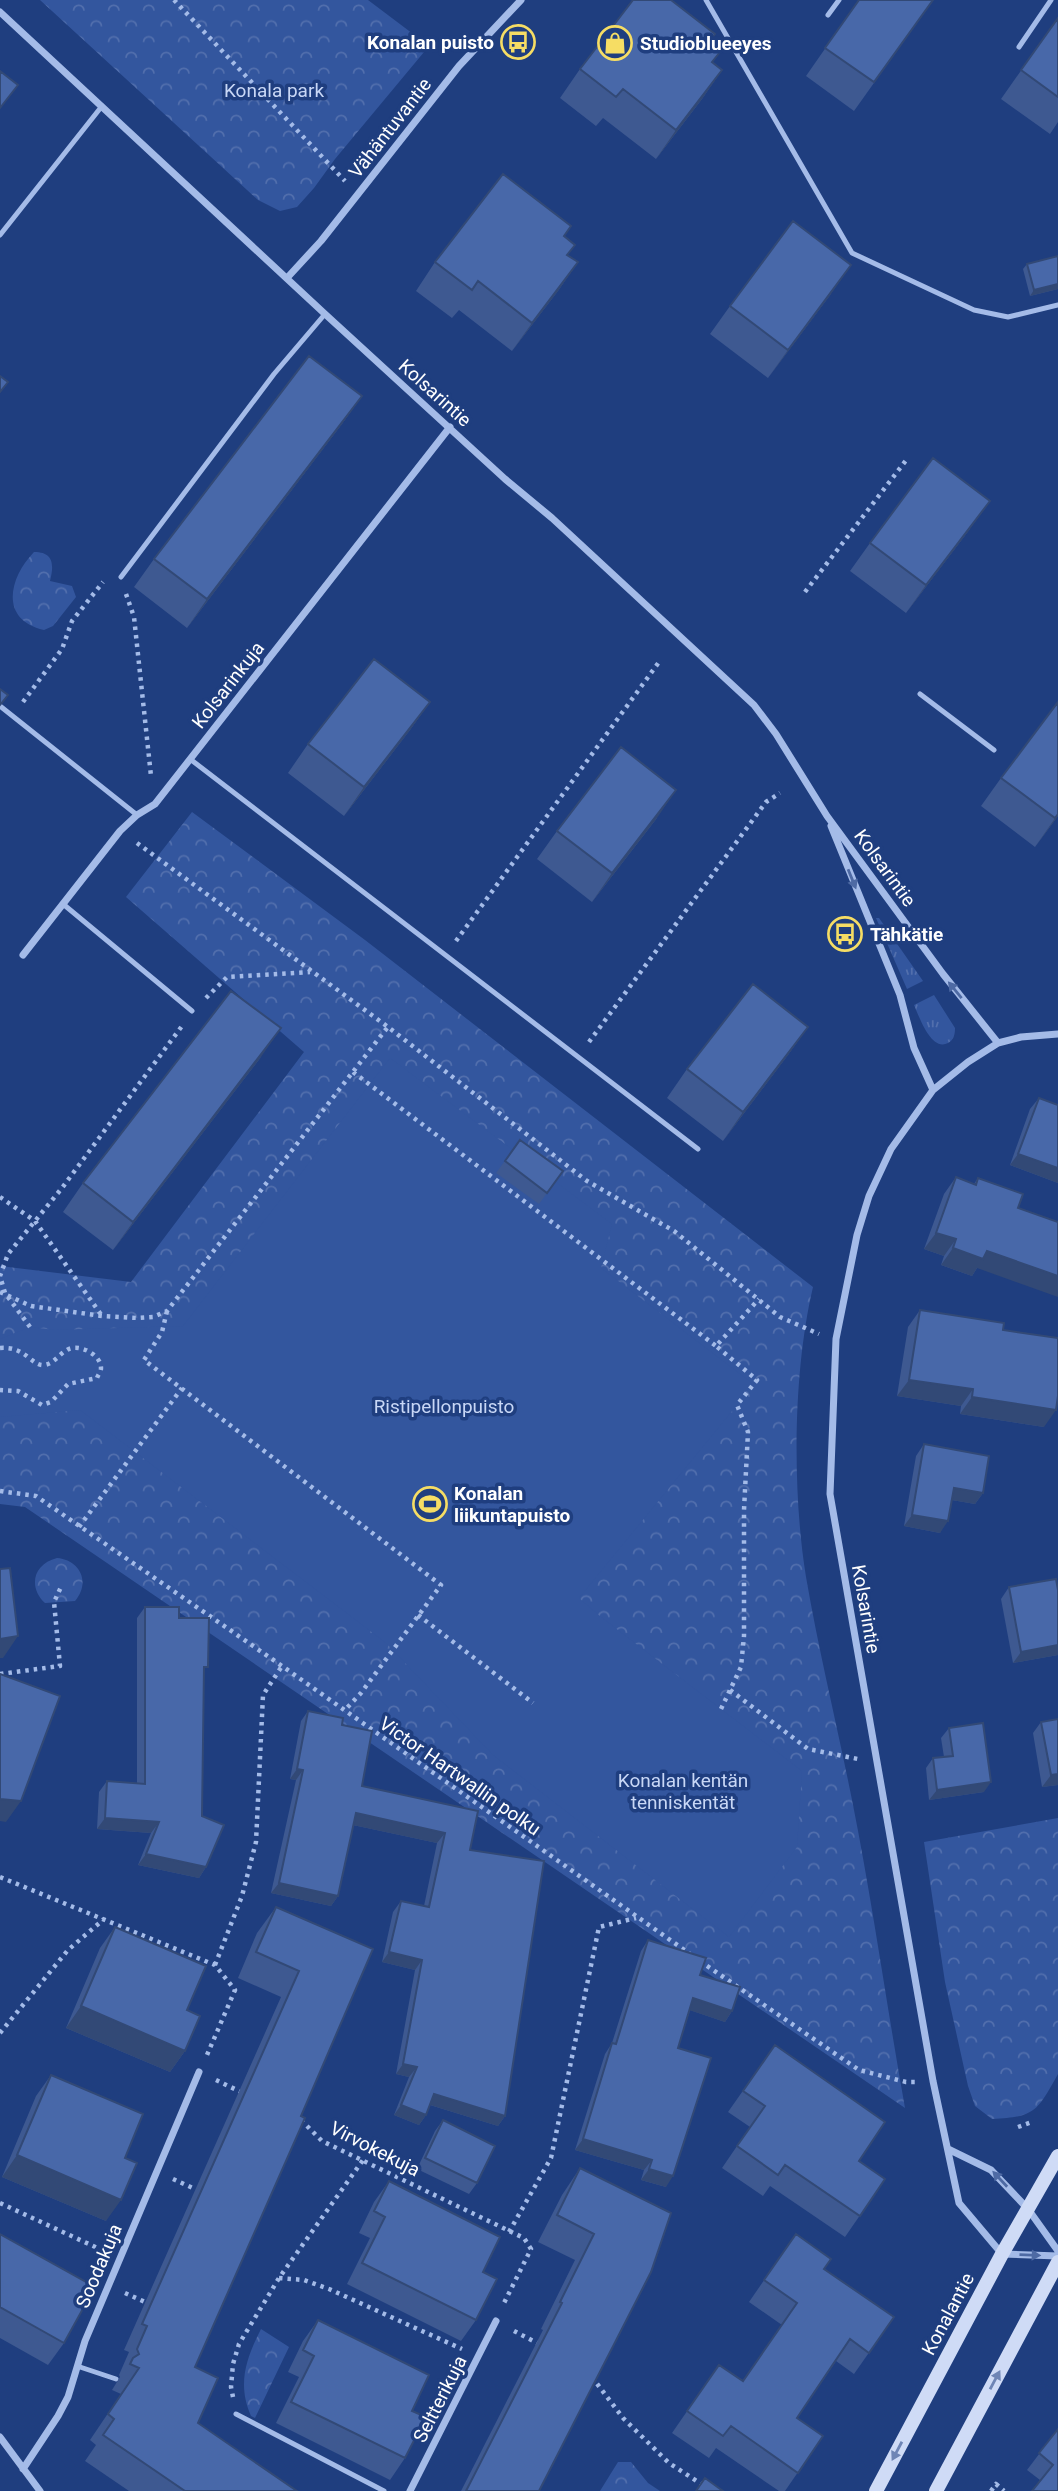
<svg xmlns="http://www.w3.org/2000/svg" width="1058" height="2491" font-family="Roboto,sans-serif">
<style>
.grass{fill:url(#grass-tufts)}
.forest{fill:url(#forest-crowns)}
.pitch{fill:#33569e}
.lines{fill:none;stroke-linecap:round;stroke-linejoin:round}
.path{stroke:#a4bbe8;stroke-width:4.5;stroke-dasharray:3.5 5;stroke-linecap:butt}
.lane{stroke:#a4bbe8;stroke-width:5}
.street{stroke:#a4bbe8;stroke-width:7}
.secondary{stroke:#cfdbf6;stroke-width:14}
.wall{fill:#3e5991}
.shaded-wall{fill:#324976}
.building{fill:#4868a9;stroke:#324976;stroke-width:2}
.oneway{fill:#4e6aa4}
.oneway2{fill:#6e85b5}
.labels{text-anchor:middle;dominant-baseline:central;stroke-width:7;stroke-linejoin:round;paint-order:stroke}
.poi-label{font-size:19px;font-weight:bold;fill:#fff;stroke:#1f3e7f;text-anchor:start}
.park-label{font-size:19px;fill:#c8d7f6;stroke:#1f3e7f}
.street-label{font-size:19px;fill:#fff;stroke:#1f3e7f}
</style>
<defs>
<pattern id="grass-tufts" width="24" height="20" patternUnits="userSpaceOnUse" patternTransform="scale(1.75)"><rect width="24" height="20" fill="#33569e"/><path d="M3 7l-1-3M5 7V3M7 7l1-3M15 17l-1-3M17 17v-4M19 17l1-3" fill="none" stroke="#526fad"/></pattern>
<pattern id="forest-crowns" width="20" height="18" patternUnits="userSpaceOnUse" patternTransform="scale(1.75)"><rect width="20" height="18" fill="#33569e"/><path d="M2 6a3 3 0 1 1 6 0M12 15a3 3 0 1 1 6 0" fill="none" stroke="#526fad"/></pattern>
</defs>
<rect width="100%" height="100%" fill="#1f3e7f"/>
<path class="grass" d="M 876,918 L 879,918 L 923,981 L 907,989 Z
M 934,995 L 955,1028 C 955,1034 954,1040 948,1043 C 931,1052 919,1016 914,1005 Z"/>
<path class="forest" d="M 40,0 L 368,0 L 429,46 L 335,159 L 314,188 L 297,207 L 280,211 L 258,200 Z
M 34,552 C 54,552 54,565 50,581 L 72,586 L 76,597 L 53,626 L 44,630 C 0,620 8,579 34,552 Z
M 192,812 L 365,940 L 813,1287 C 793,1371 792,1491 806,1577 C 819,1653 838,1729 853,1805 C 873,1906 887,2008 905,2108 L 25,1507 L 0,1504 L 0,1266 L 131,1282 L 304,1052 L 126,897 Z
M 57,1558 C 80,1560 91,1582 75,1601 L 45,1603 C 28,1587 33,1564 57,1558 Z
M 1058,1818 L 1058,2074 C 1037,2111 1036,2117 992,2119 L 975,2106 L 968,2086 L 945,1982 L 924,1842 Z
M 261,2329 L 289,2347 L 255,2418 L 251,2416 C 237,2384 246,2359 261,2329 Z
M 618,2462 L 631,2462 L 648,2483 L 660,2491 L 600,2491 Z"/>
<path class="pitch" d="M 390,1058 L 612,1224 L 601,1268 L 752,1383 L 737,1405 L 579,1598 L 601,1617 L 802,1771 L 797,1847 L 729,1937 L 493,1755 L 386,1643 L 80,1410 L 0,1417 L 0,1339 L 30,1327 L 55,1330 L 183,1326 Z"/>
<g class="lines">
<path class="path" d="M 174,0 L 345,181
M 805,592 L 907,459
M 126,594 L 134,617 L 151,776
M 23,702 L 62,649 L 72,621 L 103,582
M 137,843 L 388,1027 L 587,1181 L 674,1231 L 780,1317 L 819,1334
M 456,941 L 659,662
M 206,998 L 227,977 L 310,972
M 589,1042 L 766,802 L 780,793
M 353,1072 L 716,1346
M 0,1197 L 35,1221 L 102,1316
M 0,1292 L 31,1306 L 102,1316 L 138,1318 L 153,1317 L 167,1311 L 387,1028
M 167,1311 L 162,1332 L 144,1360 L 441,1585 L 361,1693 L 344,1711
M 30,1327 L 5,1293 L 0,1276 L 8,1254 L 62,1188 L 182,1026
M 0,1348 C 26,1346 31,1366 44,1365 C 54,1364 59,1354 67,1350 C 78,1343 101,1354 101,1368 C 101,1372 98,1375 97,1378 L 68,1384 L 51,1402 L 42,1405 L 18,1391 L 0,1390
M 0,1491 L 36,1496 L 282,1666 L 690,1954
M 79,1527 L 182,1388
M 418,1615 L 533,1703
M 0,1674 L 60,1666 L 54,1602 L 61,1587
M 730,1690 L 808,1749 L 858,1759
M 721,1709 L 741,1667 L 744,1636 L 744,1510 L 748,1432 L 737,1405 L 757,1380 L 716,1346 L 759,1299
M 0,1877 L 215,1965 L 235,1990 L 207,2055
M 700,1961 L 859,2070 L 906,2082 L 915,2082
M 215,1965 L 242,1896 L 256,1842 L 263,1695 L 282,1666
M 0,2033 L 68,1950 L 104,1919
M 216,2080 L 243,2093
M 301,2120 L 322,2141 L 524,2238 L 531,2249 L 504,2303
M 1018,2127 L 1032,2122
M 173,2179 L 195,2189
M 0,2203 L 104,2251
M 509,2232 L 551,2158 L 599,1927 L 636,1918
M 279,2278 L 304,2280 L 329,2289 L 462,2349
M 125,2293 L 145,2302
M 514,2331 L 541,2345
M 592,2377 L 623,2418 L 669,2463 L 712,2491
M 233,2397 L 231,2387 L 233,2364 L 239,2344 L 279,2278 L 363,2160
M 991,2491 L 996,2484 L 1004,2491"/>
<path class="lane" d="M 706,0 L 852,253 L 974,310 L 1008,317 L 1058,305
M 828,15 L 839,0
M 1019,47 L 1051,0
M 0,235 L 102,106
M 121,577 L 274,374 L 325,314
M 920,694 L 994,750
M 0,706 L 137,815
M 190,759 L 698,1149
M 63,904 L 192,1011
M 77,2366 L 116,2379
M 236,2414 L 384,2491"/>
<path class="street" d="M 0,12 L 325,314 L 505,479 L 552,518 L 754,705 L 776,734 L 827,816 L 943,974 L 998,1043
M 287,278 L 321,241 L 459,66 L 521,0
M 831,826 L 900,995 L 914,1048 L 933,1090
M 23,955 L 120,831 L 137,815 L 155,804 L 450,427
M 1058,1034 L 1021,1037 L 998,1043 L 968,1062 L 933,1090 L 891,1149 L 869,1196 L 857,1235 L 836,1339 L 830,1494 L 933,2081 L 959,2203 L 1002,2254 L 1058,2256
M 948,2149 L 991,2170 L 1028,2209 L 1058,2251
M 0,2437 L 40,2491
M 23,2469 L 58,2416 L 68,2397 L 85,2341 L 199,2072
M 410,2491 L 496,2321"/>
<path class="secondary" d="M 876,2491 L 1002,2254 L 1058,2156
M 936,2491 L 1058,2262"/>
</g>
<path class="wall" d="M 859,0 L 933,0 L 854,111 L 806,76 Z
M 1058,18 L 1058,122 L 1050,134 L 1001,99 Z
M 715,34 L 708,44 L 712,63 L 722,70 L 702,99 L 656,159 L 603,118 L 596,126 L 560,98 L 580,69 Z
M 571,226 L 564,236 L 568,255 L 578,262 L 558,291 L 512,351 L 459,310 L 452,318 L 416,291 L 435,262 Z
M 1058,256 L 1058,289 L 1030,296 L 1023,269 L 1027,264 Z
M 831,294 L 768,378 L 710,334 L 730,306 Z
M 362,396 L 342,424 L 187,628 L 134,587 L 154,559 Z
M 970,529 L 906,613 L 850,571 L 870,543 Z
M 430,702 L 410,730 L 344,816 L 288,773 L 308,744 Z
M 1001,778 L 1058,816 L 1035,847 L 981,806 Z
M 657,818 L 592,902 L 537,859 L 557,831 Z
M 808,1027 L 788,1055 L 723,1141 L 667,1098 L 687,1069 Z
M 261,1057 L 113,1250 L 63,1212 L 83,1183 Z
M 1039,1098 L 1058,1105 L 1058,1183 L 1010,1165 L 1030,1109 Z
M 520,1140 L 563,1171 L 539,1204 L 496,1173 Z
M 956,1177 L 974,1184 L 978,1178 L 977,1268 L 972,1276 L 941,1265 L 944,1256 L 924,1249 L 944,1194 Z
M 920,1310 L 1003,1330 L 1044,1427 L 960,1414 L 961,1406 L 897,1396 L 908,1327 Z
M 924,1444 L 983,1493 L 975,1504 L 952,1500 L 940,1533 L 904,1526 L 916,1456 Z
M 1009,1587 L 1058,1590 L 1058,1655 L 1013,1663 L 1001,1599 Z
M 145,1607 L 179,1618 L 204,1673 L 202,1816 L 206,1867 L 199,1878 L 138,1865 L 151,1833 L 97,1829 L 99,1792 L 107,1781 L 137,1783 L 137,1618 Z
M 308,1711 L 342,1725 L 362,1786 L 478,1811 L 470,1850 L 505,2116 L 498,2126 L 430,2105 L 426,2115 L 419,2125 L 394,2115 L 409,2077 L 396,2074 L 415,1970 L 382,1962 L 393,1912 L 401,1901 L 424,1906 L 437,1843 L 353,1825 L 338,1896 L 331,1906 L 271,1893 L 296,1780 L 290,1779 L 301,1721 Z
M 1058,1719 L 1058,1785 L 1042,1787 L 1033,1733 L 1041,1722 Z
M 949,1728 L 984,1792 L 929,1800 L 926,1768 L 933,1758 L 944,1757 L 941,1738 Z
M 276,1907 L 373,1949 L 301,2116 L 195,2367 L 198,2423 L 297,2491 L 129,2491 L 85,2461 L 96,2445 L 90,2440 L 121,2394 L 112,2390 L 120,2377 L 119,2375 L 129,2352 L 124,2350 L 281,1997 L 238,1978 L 257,1933 Z
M 115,1927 L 187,2010 L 185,2051 L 170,2072 L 66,2028 L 100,1948 Z
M 648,1940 L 700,1975 L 732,2011 L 725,2022 L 690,2010 L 678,2048 L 666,2187 L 641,2180 L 644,2170 L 575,2150 L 605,2054 L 612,2043 L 641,1951 Z
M 775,2045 L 859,2161 L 885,2179 L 845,2237 L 770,2186 L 763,2196 L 722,2168 L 750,2127 L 728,2112 Z
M 51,2075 L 125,2158 L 106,2221 L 2,2177 L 36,2096 Z
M 443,2120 L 477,2183 L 469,2194 L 417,2169 L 435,2131 Z
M 580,2168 L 671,2213 L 539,2491 L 461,2491 L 543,2330 L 541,2329 L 575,2260 L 538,2242 L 562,2195 Z
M 389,2181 L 476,2320 L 461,2341 L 347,2284 L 370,2238 L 359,2233 L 374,2202 Z
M 0,2234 L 64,2343 L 48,2365 L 0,2338 Z
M 796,2234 L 824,2269 L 894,2317 L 854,2374 L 836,2361 L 797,2418 L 823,2436 L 785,2491 L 779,2491 L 716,2448 L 709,2458 L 672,2433 L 719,2365 L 743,2381 L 782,2325 L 749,2302 Z
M 318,2320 L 412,2411 L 405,2458 L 390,2480 L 276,2423 L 299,2377 L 288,2372 L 303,2341 Z
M 1058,2429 L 1058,2491 L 1040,2480 L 1027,2470 Z"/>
<path class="shaded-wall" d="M 722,70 L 702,99 L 656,159 L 676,130 Z
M 578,262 L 558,291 L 512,351 L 532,323 Z
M 851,265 L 831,294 L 768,378 L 788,350 Z
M 1058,284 L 1058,289 L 1030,296 L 1034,290 Z
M 362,396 L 342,424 L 187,628 L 207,599 Z
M 990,501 L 970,529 L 906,613 L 926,585 Z
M 430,702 L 410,730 L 344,816 L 364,787 Z
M 676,790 L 657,818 L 592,902 L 612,873 Z
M 1058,814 L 1058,816 L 1035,847 Z
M 808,1027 L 788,1055 L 723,1141 L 743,1112 Z
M 281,1028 L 261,1057 L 113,1250 L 133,1222 Z
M 1018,1154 L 1058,1168 L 1058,1183 L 1010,1165 Z
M 936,1233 L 956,1239 L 944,1256 L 924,1249 Z
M 953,1248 L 987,1251 L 1058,1276 L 1058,1297 L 977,1268 L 972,1276 L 941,1265 Z
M 909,1380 L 973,1389 L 961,1406 L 897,1396 Z
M 972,1397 L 1056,1410 L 1044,1427 L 960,1414 Z
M 954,1488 L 983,1493 L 975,1504 L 946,1499 Z
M 912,1515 L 948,1521 L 940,1533 L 904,1526 Z
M 18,1636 L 3,1658 L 0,1658 L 0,1639 Z
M 1058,1645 L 1058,1655 L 1013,1663 L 1021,1652 Z
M 297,1769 L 303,1770 L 296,1780 L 290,1779 Z
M 1058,1774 L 1058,1785 L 1042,1787 L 1051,1775 Z
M 991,1782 L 984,1792 L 929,1800 L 937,1790 Z
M 0,1799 L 21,1801 L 6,1822 L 0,1821 Z
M 356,1813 L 445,1833 L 437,1843 L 348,1824 Z
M 105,1818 L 159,1822 L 151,1833 L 97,1829 Z
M 146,1854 L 206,1867 L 199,1878 L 138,1865 Z
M 279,1883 L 338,1896 L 331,1906 L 271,1893 Z
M 389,1952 L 422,1960 L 415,1970 L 382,1962 Z
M 693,1998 L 732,2011 L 725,2022 L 686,2009 Z
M 81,2006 L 185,2051 L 170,2072 L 66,2028 Z
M 403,2064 L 417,2067 L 409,2077 L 396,2074 Z
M 434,2094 L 505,2116 L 498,2126 L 427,2104 Z
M 401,2105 L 426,2115 L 419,2125 L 394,2115 Z
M 583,2139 L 652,2160 L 644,2170 L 575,2150 Z
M 17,2155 L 121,2200 L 106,2221 L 2,2177 Z
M 649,2169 L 673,2176 L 666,2187 L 641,2180 Z"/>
<path class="building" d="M 633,0 L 671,0 L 715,34 L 708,43 L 720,52 L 712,62 L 722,70 L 676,130 L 623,89 L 616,97 L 580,69 Z
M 859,0 L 933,0 L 874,82 L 825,48 Z
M 1058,18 L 1058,97 L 1021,70 Z
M 0,71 L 18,85 L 0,108 Z
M 503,174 L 571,226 L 564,236 L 575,245 L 567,255 L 578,262 L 532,323 L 478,281 L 472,290 L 435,262 Z
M 793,221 L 851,265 L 788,350 L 730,306 Z
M 1058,256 L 1058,284 L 1034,290 L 1027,264 Z
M 309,356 L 362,396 L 207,599 L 154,559 Z
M 0,376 L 8,382 L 0,392 Z
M 933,458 L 990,501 L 926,585 L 870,543 Z
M 374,659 L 430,702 L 364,787 L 308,744 Z
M 0,689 L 8,695 L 0,705 Z
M 1058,702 L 1058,814 L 1055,818 L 1001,778 Z
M 621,747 L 676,790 L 612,873 L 557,831 Z
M 753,984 L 808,1027 L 743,1112 L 687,1069 Z
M 231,991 L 281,1028 L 133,1222 L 83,1183 Z
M 1039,1098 L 1058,1105 L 1058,1168 L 1018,1154 Z
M 520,1140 L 563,1171 L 547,1193 L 505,1161 Z
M 956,1177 L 976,1185 L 978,1178 L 1023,1194 L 1018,1208 L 1058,1222 L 1058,1276 L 987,1251 L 983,1259 L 953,1248 L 956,1239 L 936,1233 Z
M 920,1310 L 1004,1323 L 1003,1330 L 1058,1338 L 1058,1396 L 1056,1410 L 972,1397 L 973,1389 L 909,1380 Z
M 924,1444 L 989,1456 L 983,1493 L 954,1488 L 948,1521 L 912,1515 Z
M 10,1568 L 18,1636 L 0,1639 L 0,1569 Z
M 1056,1579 L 1058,1590 L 1058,1645 L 1021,1652 L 1009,1587 Z
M 145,1607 L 179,1607 L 179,1618 L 209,1618 L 208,1667 L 204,1667 L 202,1816 L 224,1825 L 206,1867 L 146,1854 L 159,1822 L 105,1818 L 107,1781 L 145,1784 Z
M 0,1674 L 60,1696 L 21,1801 L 0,1799 Z
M 308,1711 L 343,1718 L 342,1725 L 372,1731 L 362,1786 L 478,1811 L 470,1850 L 544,1861 L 505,2116 L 434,2094 L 426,2115 L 401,2105 L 417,2067 L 403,2064 L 422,1960 L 389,1952 L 401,1901 L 429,1907 L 445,1833 L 356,1813 L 338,1896 L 279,1883 L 303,1770 L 297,1769 Z
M 1058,1719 L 1058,1774 L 1051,1775 L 1041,1722 Z
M 983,1723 L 991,1782 L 937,1790 L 933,1758 L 953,1756 L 949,1728 Z
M 276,1907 L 373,1949 L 301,2116 L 305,2118 L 195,2367 L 218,2378 L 198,2423 L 297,2491 L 185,2491 L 103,2435 L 114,2419 L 108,2414 L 139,2368 L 130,2364 L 133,2358 L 139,2354 L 137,2349 L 147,2326 L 142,2324 L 299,1971 L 256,1952 Z
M 115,1927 L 206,1966 L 187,2010 L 200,2016 L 185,2051 L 81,2006 Z
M 648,1940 L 706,1958 L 700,1975 L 740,1987 L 732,2011 L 693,1998 L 678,2048 L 711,2058 L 673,2176 L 649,2169 L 652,2160 L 583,2139 L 612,2043 L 616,2044 Z
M 775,2045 L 885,2122 L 859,2161 L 885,2179 L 860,2216 L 785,2165 L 778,2175 L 737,2146 L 765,2106 L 743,2091 Z
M 51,2075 L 143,2114 L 125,2158 L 137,2163 L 121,2200 L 17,2155 Z
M 443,2120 L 495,2146 L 477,2183 L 425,2158 Z
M 580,2168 L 671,2213 L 651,2272 L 539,2491 L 466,2491 L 562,2303 L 560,2302 L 594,2234 L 557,2215 Z
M 389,2181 L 500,2237 L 483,2272 L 497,2279 L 476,2320 L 362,2263 L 385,2217 L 374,2211 Z
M 0,2234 L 95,2287 L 64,2343 L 0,2307 Z
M 796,2234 L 831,2259 L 824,2269 L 894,2317 L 869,2353 L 850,2339 L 797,2418 L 823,2436 L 798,2473 L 731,2426 L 723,2436 L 687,2411 L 719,2365 L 743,2381 L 797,2303 L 764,2280 Z
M 318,2320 L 429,2375 L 412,2411 L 426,2417 L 405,2458 L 291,2402 L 314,2356 L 303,2350 Z
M 1058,2429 L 1058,2491 L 1032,2491 L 1053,2465 L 1039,2453 Z
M 705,2478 L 723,2491 L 696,2491 Z"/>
<defs><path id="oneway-solid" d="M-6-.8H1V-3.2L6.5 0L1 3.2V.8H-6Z" transform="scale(1.75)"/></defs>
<g class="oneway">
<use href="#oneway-solid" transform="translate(852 879) rotate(68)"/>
<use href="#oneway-solid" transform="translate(955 990) rotate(-129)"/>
<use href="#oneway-solid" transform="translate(1000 2179) rotate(-133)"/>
<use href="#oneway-solid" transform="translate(1030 2255) rotate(2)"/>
</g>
<g class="oneway2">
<use href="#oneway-solid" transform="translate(995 2380) rotate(-62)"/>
<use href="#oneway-solid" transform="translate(897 2451) rotate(118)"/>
</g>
<defs>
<g id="bus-ring" transform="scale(1.75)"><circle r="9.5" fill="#1f3e7f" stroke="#f6dd64" stroke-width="1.5"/><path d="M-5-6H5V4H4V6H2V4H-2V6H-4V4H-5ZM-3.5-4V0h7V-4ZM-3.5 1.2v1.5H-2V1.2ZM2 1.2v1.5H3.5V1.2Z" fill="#f6dd64"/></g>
<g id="shop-ring" transform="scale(1.75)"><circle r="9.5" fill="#1f3e7f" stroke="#f6dd64" stroke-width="1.5"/><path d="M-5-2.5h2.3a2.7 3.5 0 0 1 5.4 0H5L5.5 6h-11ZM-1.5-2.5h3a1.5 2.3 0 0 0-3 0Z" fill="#f6dd64"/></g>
<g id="stadium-ring" transform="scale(1.75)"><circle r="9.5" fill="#1f3e7f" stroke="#f6dd64" stroke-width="1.5"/><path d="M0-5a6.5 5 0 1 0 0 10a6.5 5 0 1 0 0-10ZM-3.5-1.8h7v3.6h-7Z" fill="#f6dd64"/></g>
</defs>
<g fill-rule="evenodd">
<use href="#bus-ring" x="518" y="42"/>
<use href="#shop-ring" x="615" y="43"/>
<use href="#bus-ring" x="845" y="934"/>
<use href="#stadium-ring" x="430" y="1504"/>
</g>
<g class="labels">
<g class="poi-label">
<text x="494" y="42" text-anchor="end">Konalan puisto</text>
<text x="640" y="43">Studioblueeyes</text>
<text x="870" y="934">Tähkätie</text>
<text x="454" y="1493">Konalan<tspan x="454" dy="22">liikuntapuisto</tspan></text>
</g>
<g class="park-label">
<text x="274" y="90">Konala park</text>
<text x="444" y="1406">Ristipellonpuisto</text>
<text x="683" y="1780">Konalan kentän<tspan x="683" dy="22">tenniskentät</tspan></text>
</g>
<g class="street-label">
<text transform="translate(390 128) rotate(-52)">Vähäntuvantie</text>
<text transform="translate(435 393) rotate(42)">Kolsarintie</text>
<text transform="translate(228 685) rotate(-52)">Kolsarinkuja</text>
<text transform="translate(885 868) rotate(54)">Kolsarintie</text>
<text transform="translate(866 1609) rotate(80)">Kolsarintie</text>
<text transform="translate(460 1776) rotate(35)">Victor Hartwallin polku</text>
<text transform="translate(375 2149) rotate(27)">Virvokekuja</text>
<text transform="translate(99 2266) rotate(-67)">Soodakuja</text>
<text transform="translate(948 2314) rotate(-62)">Konalantie</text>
<text transform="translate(440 2399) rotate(-63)">Seltterikuja</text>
</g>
</g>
</svg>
